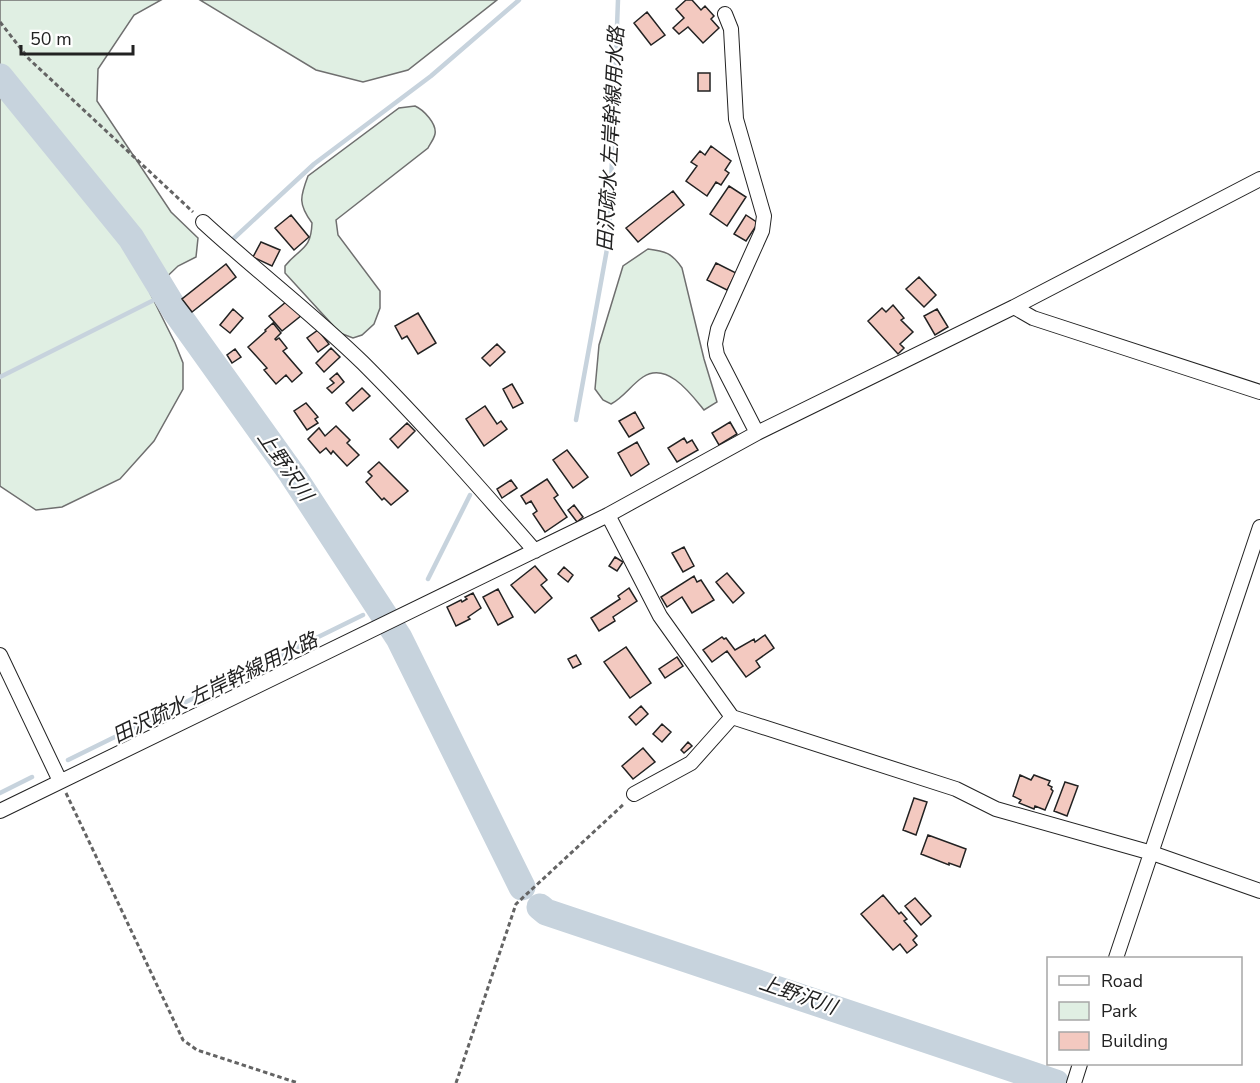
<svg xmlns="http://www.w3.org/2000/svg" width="1260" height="1083" font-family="'Nunito Sans','Noto Sans JP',sans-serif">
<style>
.green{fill:#e0efe3;stroke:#6f6f6f;stroke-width:1.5}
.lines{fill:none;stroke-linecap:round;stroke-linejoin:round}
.stream{stroke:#c7d3dd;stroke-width:4.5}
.river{stroke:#c7d3dd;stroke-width:27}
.building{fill:#f3c9c0;stroke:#222;stroke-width:1.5}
.street-casing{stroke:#222;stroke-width:16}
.path{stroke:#646464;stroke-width:3;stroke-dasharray:4.5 3;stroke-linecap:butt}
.street{stroke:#fff;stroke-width:14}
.labels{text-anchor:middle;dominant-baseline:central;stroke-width:4.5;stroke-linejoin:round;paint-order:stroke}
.water-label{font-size:20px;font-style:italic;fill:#222;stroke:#fff}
</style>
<rect width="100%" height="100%" fill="#fff"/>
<path class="green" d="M 0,0 L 161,0 L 134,15 L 98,69 L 97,101 L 171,212 L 198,238 L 196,257 L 178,266 L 150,293 L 175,343 L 183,363 L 183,389 L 154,441 L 120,479 L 62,507 L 36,510 L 0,486 Z
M 200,0 L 497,0 L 408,70 L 363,82 L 316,70 Z
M 415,106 C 424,110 437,124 435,134 C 434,139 430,144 428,148 L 336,220 L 338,235 L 380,291 L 380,308 L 374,324 L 362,335 L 353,338 L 340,333 L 285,273 L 285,266 C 300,247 311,251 312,223 C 298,204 300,197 308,176 L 399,108 Z
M 648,249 C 665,251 672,253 682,268 L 704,359 L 717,402 L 704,410 C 691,394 667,361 643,377 C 631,385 624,397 611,404 L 603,400 L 595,389 L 599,345 L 623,266 Z"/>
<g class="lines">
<path class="stream" d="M 232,240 L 314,164 L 431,76 L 519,0
M 0,377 L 152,301
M 576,420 L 609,238 L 618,0
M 428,579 L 470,495
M 68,760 L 363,615
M 0,793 L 32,777"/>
<path class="river" d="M 0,77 L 131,238 L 176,312 L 292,474 L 399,638 L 522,887
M 540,907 L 546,912 L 1056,1083"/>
</g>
<path class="building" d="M 686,0 L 692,0 L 701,10 L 705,6 L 714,16 L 711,19 L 719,28 L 703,43 L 688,27 L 679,34 L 673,28 L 684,18 L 676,9 Z
M 647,12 L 665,35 L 651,45 L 634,23 Z
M 698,73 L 710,73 L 710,91 L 698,91 Z
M 711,146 L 731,161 L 725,170 L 729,173 L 721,185 L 716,182 L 707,196 L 686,181 L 697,166 L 691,162 L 700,151 L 705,155 Z
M 729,186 L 746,197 L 727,226 L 710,214 Z
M 673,191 L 684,205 L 638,242 L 626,228 Z
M 291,215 L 309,237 L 294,250 L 275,228 Z
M 746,215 L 758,223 L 746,241 L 734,234 Z
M 261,242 L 280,250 L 272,266 L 253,257 Z
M 716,263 L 736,273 L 727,290 L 707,280 Z
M 226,264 L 236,277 L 192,312 L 182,299 Z
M 919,277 L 936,295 L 924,307 L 906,289 Z
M 286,302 L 302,315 L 282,331 L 269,316 Z
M 893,305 L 904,318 L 901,320 L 913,332 L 900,344 L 904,348 L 898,354 L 868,321 L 882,308 L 886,312 Z
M 233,309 L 243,318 L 230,333 L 220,325 Z
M 937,309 L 948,327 L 935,335 L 924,316 Z
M 418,313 L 436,343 L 418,354 L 407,336 L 402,339 L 395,326 Z
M 273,323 L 281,333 L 275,339 L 276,340 L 279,338 L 287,348 L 283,351 L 302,373 L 292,382 L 286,375 L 276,384 L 264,370 L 267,368 L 248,347 L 266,331 L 265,330 Z
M 318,330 L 329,344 L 318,352 L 307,338 Z
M 497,344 L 505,352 L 490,366 L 482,358 Z
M 331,348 L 340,357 L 324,372 L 316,363 Z
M 235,349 L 241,357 L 232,363 L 227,355 Z
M 337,373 L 344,382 L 332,393 L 327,388 L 334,383 L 330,379 Z
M 512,384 L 523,403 L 513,408 L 503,389 Z
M 362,388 L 370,396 L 353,411 L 346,403 Z
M 306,403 L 318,417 L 315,419 L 318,423 L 307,430 L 294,411 Z
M 485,406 L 497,424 L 501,421 L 507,429 L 484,446 L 466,419 Z
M 635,412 L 644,428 L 629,437 L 619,421 Z
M 730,422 L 737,434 L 719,445 L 712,433 Z
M 407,423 L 415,431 L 398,448 L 390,439 Z
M 336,426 L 350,440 L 347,443 L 359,455 L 347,466 L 333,451 L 331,454 L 326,448 L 320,453 L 308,439 L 319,428 L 325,436 Z
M 684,438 L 687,443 L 692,440 L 698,450 L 677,462 L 668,448 Z
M 637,442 L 649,464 L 631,476 L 618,453 Z
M 567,450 L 588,477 L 573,488 L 553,460 Z
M 379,462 L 408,491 L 391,505 L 384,498 L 382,500 L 366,482 L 372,476 L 368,472 Z
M 547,479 L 558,495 L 554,498 L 567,517 L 545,532 L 533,514 L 537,511 L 531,501 L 526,504 L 521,496 Z
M 511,480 L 517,488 L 502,498 L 497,489 Z
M 574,505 L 583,517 L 577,522 L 568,510 Z
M 684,547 L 694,566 L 683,572 L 672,553 Z
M 615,557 L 623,562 L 617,571 L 609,566 Z
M 535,566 L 547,580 L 541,585 L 552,598 L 535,613 L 511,585 Z
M 564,567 L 573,575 L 568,582 L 558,574 Z
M 727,573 L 744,593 L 733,603 L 716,582 Z
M 694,576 L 697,582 L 701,580 L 714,600 L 692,613 L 682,597 L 667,607 L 661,597 Z
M 629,588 L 637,601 L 613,617 L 615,621 L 599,631 L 591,618 L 620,599 L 618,596 Z
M 498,589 L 513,617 L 498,625 L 483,597 Z
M 473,593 L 481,608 L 468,617 L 470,619 L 456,626 L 447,607 L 461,600 L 462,602 L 467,599 L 465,597 Z
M 765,635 L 774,648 L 756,661 L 760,667 L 746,677 L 727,651 L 712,662 L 703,650 L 722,637 L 724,639 L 726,638 L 735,650 L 754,639 L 755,642 Z
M 626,647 L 651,683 L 630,698 L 604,662 Z
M 576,655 L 581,664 L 573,668 L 568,659 Z
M 677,657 L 683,666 L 665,678 L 659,669 Z
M 641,706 L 648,714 L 636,725 L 629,717 Z
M 662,724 L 671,732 L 662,742 L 653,734 Z
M 688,742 L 692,746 L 684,753 L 681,750 Z
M 643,748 L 655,762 L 633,779 L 622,766 Z
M 1020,775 L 1031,780 L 1034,775 L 1050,781 L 1048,785 L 1052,787 L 1051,789 L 1053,791 L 1045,810 L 1035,806 L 1034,809 L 1019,803 L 1021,800 L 1013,796 Z
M 1065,782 L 1078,786 L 1067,816 L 1054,811 Z
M 914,798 L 927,802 L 916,835 L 903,830 Z
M 928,835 L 966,849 L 960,867 L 949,863 L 949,865 L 921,854 Z
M 883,895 L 899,914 L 901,912 L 907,919 L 904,921 L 917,936 L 913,940 L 917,945 L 907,953 L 900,944 L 893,950 L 861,914 Z
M 915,898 L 931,916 L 921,925 L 905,906 Z"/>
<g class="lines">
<g class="street-casing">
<path id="street" d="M 725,14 L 731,29 L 736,119 L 764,216 L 762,231 L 718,329 L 715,344 L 717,355 L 757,433
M 203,222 C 255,270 312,313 363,363 C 423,423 479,487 535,551
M 1014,307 L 1033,318 L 1260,392
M 608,515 L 660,616 L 732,717 L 956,789 L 996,809 L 1152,853 L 1260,891
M 0,655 L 60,781
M 634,794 L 691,763 L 732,717
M 0,811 L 608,515 L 757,433 L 1014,307 L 1260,179
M 1116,958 L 1260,527
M 1074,1083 L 1080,1064"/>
</g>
<path class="path" d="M 0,22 L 29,59 L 193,212
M 66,793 L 183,1040 L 197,1050 L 298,1083
M 456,1083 L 516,904 L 625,803"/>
<use href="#street" class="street"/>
</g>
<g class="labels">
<g class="water-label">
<text transform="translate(611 139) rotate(-87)">田沢疏水 左岸幹線用水路</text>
<text transform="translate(285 466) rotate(55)">上野沢川</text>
<text transform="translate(215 688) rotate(-26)">田沢疏水 左岸幹線用水路</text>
<text transform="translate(798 995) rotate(19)">上野沢川</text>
</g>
</g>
<rect x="1047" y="957" width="195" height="108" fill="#ffffff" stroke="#a7a7a7" stroke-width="1.5"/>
<rect x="1059" y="976" width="30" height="9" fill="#ffffff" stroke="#a7a7a7" stroke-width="1.5"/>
<text x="1101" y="987" font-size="18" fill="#222222">Road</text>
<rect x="1059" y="1002" width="30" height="18" fill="#e0efe3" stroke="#a7a7a7" stroke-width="1.5"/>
<text x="1101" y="1017" font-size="18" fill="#222222">Park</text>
<rect x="1059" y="1032" width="30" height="18" fill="#f3c9c0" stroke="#a7a7a7" stroke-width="1.5"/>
<text x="1101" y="1047" font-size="18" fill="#222222">Building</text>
<path d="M21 45v9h112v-9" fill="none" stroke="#222222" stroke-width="3"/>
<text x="30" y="45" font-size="18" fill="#222222" stroke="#ffffff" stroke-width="4.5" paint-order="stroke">50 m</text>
</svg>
